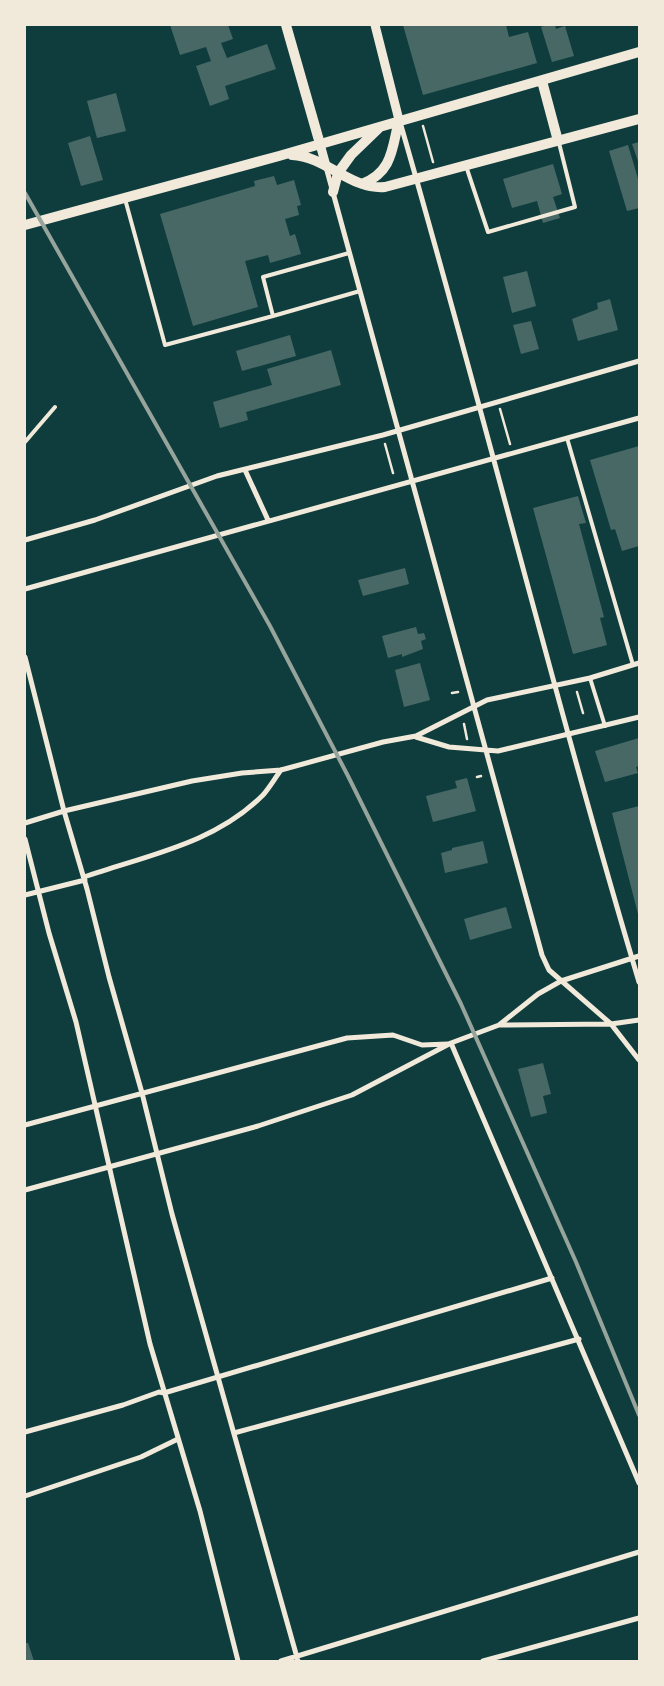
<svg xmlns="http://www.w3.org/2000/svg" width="664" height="1686" font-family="'Open Sans',sans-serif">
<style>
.building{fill:#486865}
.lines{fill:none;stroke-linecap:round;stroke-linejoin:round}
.path{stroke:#f1e9da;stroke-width:2.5}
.service{stroke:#f1e9da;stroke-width:4}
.minor{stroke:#f1e9da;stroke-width:5}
.tertiary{stroke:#f1e9da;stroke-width:9}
.secondary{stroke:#f1e9da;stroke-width:10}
.rail{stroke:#97a49c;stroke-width:4}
</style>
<rect width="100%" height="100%" fill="#0f3d3e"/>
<path class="building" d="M 170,25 L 228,25 L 233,39 L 221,43 L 227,58 L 267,44 L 276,69 L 225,86 L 229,99 L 210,106 L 196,66 L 211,61 L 206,47 L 180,55 Z
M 403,25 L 506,25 L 509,37 L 528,32 L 537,63 L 423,95 Z
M 547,25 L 555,25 L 556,29 L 565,26 L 574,56 L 552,62 L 541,27 Z
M 116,93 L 126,131 L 97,138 L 87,101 Z
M 90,136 L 103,180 L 81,186 L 68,143 Z
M 639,142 L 639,164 L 632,144 Z
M 628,145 L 639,182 L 639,208 L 627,211 L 609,151 Z
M 553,164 L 562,194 L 553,197 L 560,218 L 543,223 L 537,201 L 512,208 L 503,179 Z
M 274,176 L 277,185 L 294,180 L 301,205 L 297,206 L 299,215 L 285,219 L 290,236 L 295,234 L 301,254 L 270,263 L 268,255 L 245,261 L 258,307 L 193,326 L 160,214 L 255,186 L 254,181 Z
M 527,271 L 536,306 L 512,313 L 503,277 Z
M 610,299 L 618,330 L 578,341 L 572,319 L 598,309 L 597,303 Z
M 531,321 L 539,349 L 521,354 L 513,325 Z
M 290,335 L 296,356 L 242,371 L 236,351 Z
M 331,350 L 341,385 L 246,412 L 248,420 L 220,428 L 213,402 L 272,385 L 267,369 Z
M 639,446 L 639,546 L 622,551 L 615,529 L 611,530 L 590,460 Z
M 578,496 L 586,523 L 579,524 L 604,617 L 600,618 L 607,645 L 573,654 L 533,508 Z
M 405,568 L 409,584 L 363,596 L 358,580 Z
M 416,627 L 418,634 L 424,633 L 426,639 L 421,641 L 423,649 L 402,657 L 402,654 L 388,658 L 382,636 Z
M 420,663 L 430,700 L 404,707 L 395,670 Z
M 639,738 L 639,766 L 636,767 L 638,773 L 605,782 L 595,751 Z
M 467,778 L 476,811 L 433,822 L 426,796 L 457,788 L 455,781 Z
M 639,806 L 639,913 L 638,914 L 612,813 Z
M 483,841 L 488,863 L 445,873 L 441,853 L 452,850 L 452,848 Z
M 506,907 L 512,928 L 470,940 L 464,919 Z
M 543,1063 L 551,1094 L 543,1096 L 547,1113 L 531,1117 L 518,1069 Z
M 25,1643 L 28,1643 L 34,1661 L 25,1661 Z"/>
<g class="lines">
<path class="path" d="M 423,126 L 433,162
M 500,409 L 510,444
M 385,444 L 393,473
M 577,692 L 583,713
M 452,693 L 458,692
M 464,724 L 467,739
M 477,777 L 481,776"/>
<path class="service" d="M 466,166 L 488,232 L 575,207 L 559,143
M 125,199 L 165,345 L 273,316 L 263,277 L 349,253
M 273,316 L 360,291
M 567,438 L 633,665
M 25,442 L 55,407
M 590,678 L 605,726"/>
<path class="minor" d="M 400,122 C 483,408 554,697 639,982
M 326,167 L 542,955 L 549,970 L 611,1024 L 639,1060
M 245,470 L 268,520
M 25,540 L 95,520 L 217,476 L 383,435 L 639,361
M 25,589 L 639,418
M 25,657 L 64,811 L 87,889 L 109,977 L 142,1093 L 172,1214 L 298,1661
M 416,737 L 449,747 L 498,751 L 639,717
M 25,823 L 64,811 L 192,781 L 242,773 L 281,770 L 383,742 L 416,736 L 487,700 L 590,678 L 639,663
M 25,839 L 49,933 L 76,1022 L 150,1344 L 200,1511 L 238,1661
M 84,877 C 147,855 214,844 263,795 C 270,787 275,778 281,770
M 25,895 L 85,880
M 499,1025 L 611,1024 L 639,1020
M 451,1043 L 639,1483
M 25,1125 L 347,1038 L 393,1035 L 422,1045 L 448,1044
M 25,1190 L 258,1126 L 352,1095 L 451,1043 L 499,1025 L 538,994 L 561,981 L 639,956
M 25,1432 L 123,1405 L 159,1392 L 164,1393 L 552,1278
M 234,1433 L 579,1339
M 25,1496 L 141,1457 L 178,1439
M 281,1661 L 639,1552
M 483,1661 L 639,1618"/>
<path class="tertiary" d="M 375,25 L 399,120
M 320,144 L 326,166"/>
<path class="secondary" d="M 286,25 L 320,144
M 542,81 L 558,141
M 292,155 C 326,156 350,190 385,187 L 639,119
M 362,184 C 393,172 392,148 399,120
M 333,192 L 338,173 L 351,155 L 379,128
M 25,225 L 279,156 L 639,52"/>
<path class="rail" d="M 25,193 L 270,626 L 348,776 L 461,1004 L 576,1262 L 639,1415"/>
</g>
<rect width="664" height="1686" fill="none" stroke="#f1e9da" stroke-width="52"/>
</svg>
